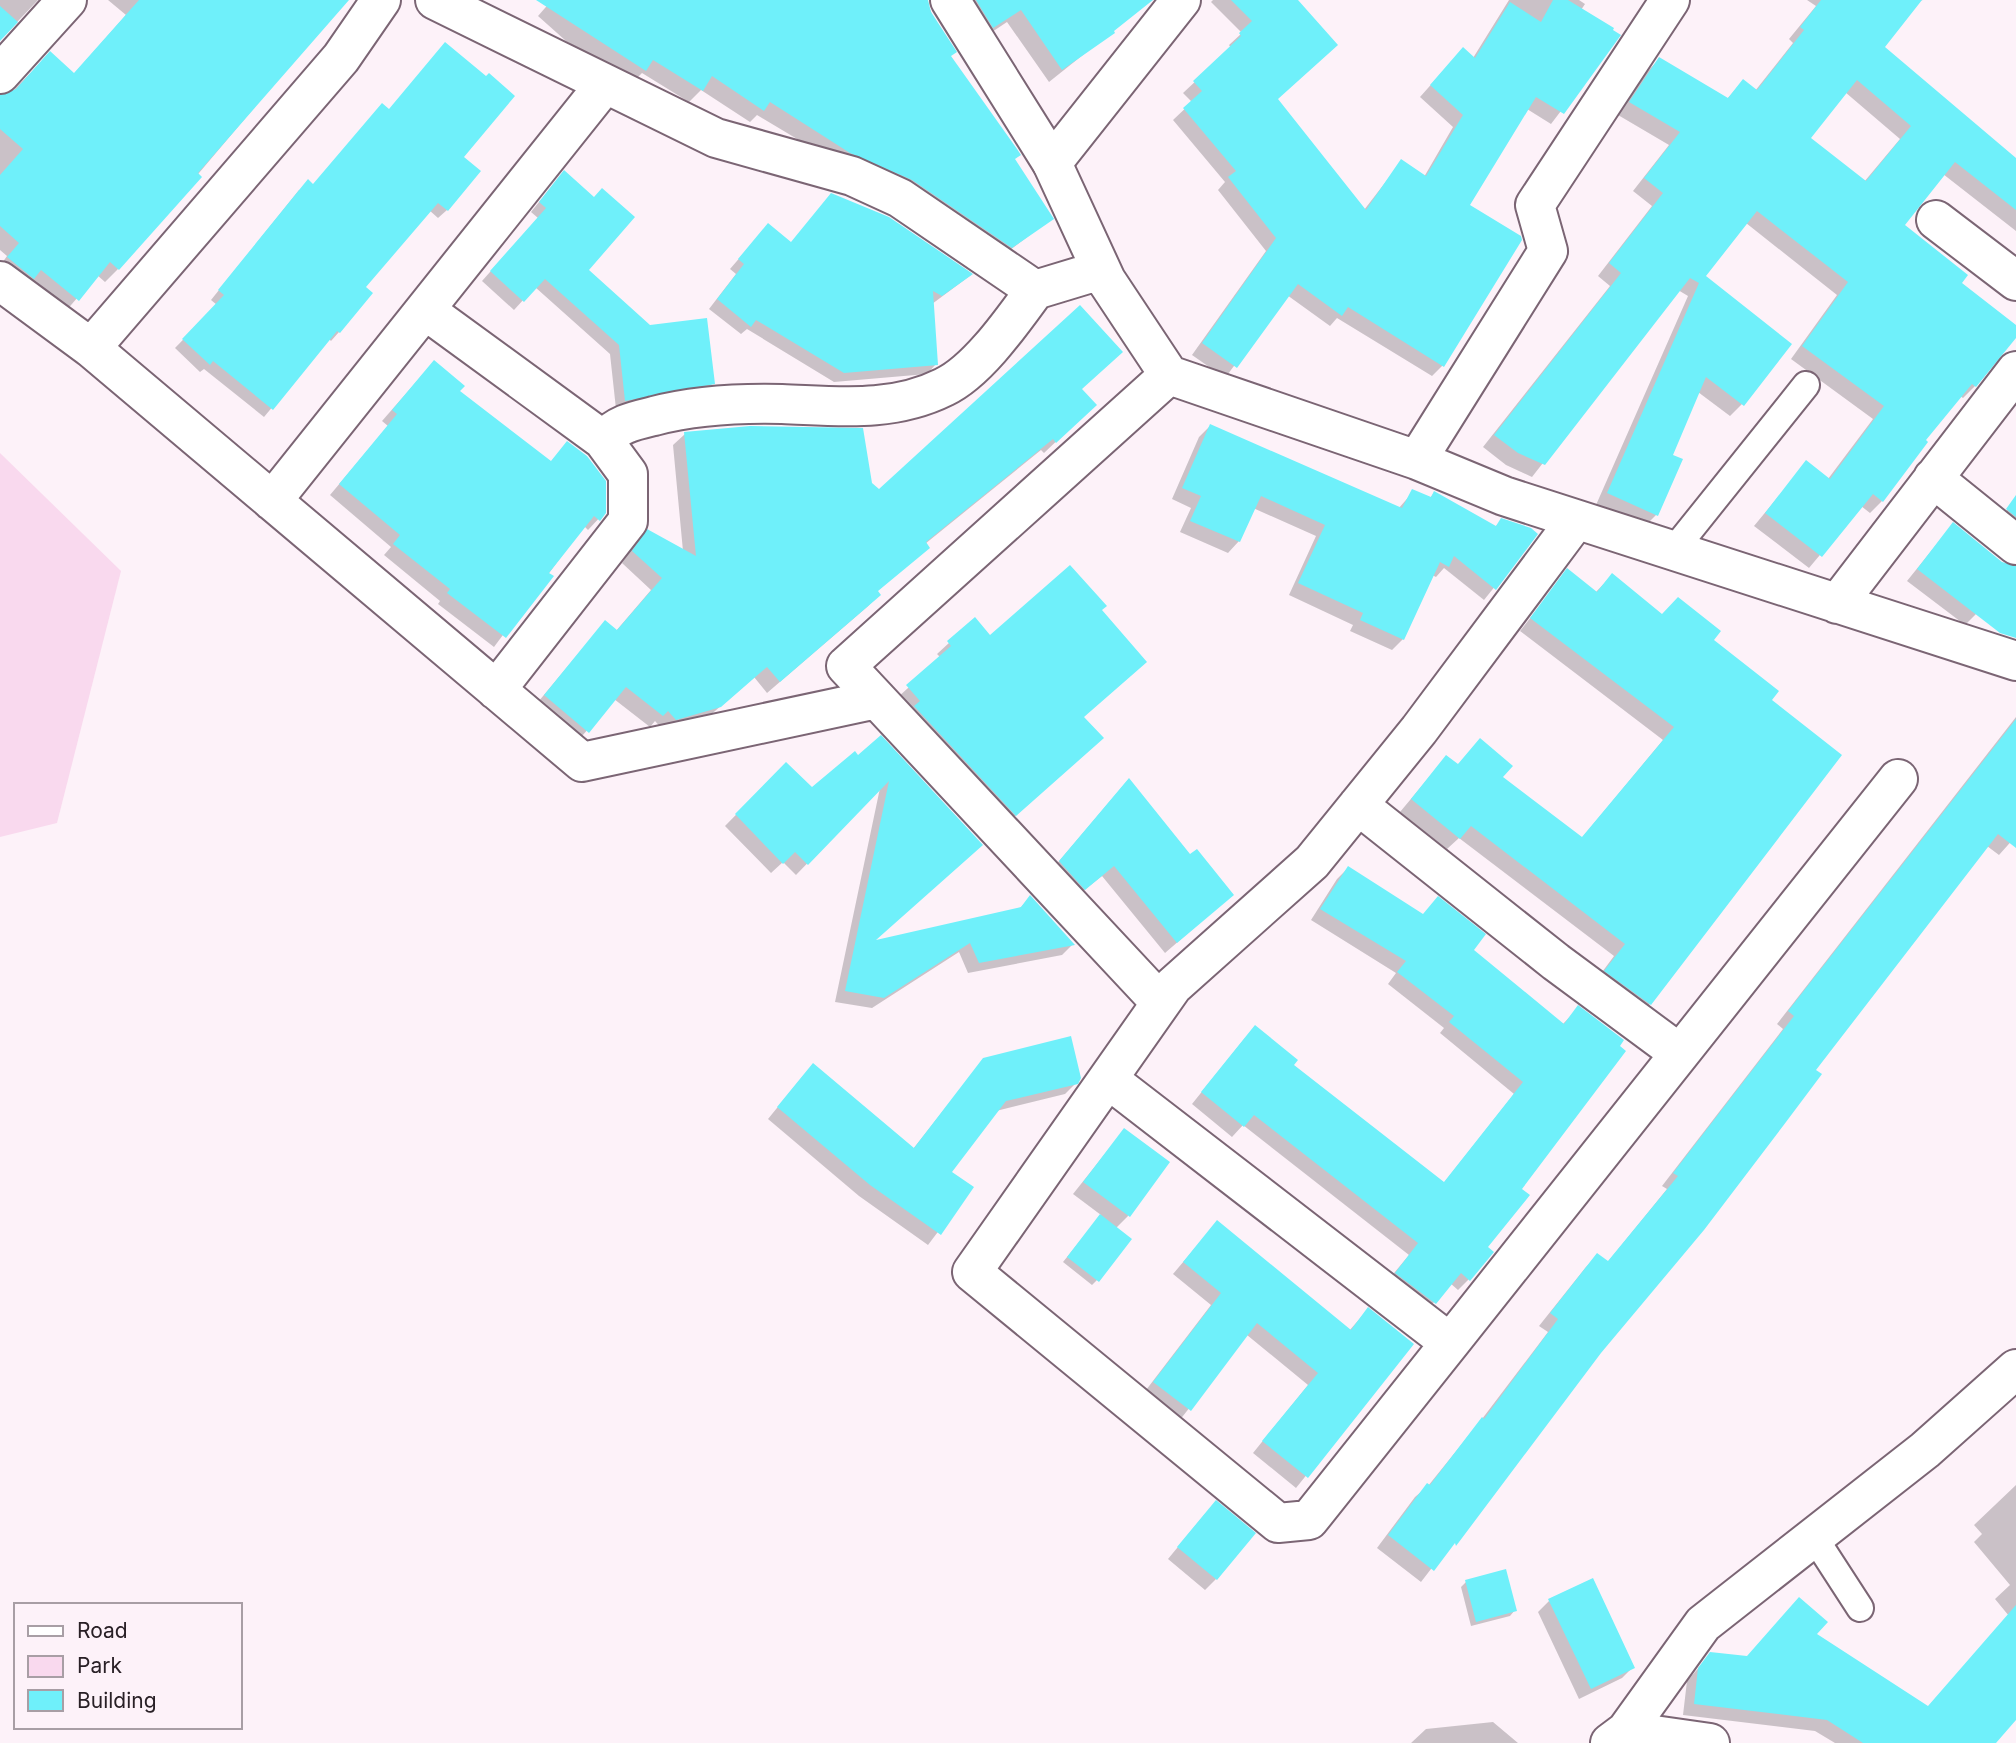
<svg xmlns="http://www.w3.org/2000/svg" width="2016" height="1743" font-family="Inter,sans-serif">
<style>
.green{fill:#f9d9ee}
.shadow{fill:#0003;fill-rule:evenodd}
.building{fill:#6ff0fa;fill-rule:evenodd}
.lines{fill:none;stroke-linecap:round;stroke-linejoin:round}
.service-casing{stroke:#7b6574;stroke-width:30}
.minor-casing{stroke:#7b6574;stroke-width:42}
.tertiary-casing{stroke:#7b6574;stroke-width:42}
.service{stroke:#fff;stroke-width:26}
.minor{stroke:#fff;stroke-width:38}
.tertiary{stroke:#fff;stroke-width:38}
</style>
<rect width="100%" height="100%" fill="#fdf2f9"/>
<path class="green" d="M 0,453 L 121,571 L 57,823 L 0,837 Z"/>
<path class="shadow" d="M 0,0 L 38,0 L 0,40 Z
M 108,0 L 345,0 L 118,269 L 105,282 L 97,275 L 65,312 L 0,266 L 7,256 L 0,250 L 0,97 L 8,96 L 50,53 L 74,74 L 126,15 Z
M 552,0 L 926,0 L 950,57 L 1051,219 L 998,259 L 757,115 L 750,122 L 701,90 L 689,102 L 642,73 L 632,83 L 566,41 L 538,16 Z
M 953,0 L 1143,0 L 1143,7 L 1049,82 L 1007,22 L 980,40 Z
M 1213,0 L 1295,0 L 1276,99 L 1364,210 L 1401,162 L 1424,177 L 1453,127 L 1420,97 L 1452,61 L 1473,58 L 1509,0 L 1579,0 L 1585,4 L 1581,10 L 1618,36 L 1551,124 L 1527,109 L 1468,206 L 1443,365 L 1432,376 L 1337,318 L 1330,326 L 1287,295 L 1225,378 L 1192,355 L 1266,251 L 1218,190 L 1225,182 L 1173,120 L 1192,102 L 1183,93 L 1231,48 L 1229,45 L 1242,33 L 1211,2 Z
M 1807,0 L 1923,0 L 1919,1 L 1883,48 L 2016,160 L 2016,231 L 1943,174 L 1903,225 L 1959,284 L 2016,327 L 2016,335 L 1975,386 L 1963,398 L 1960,396 L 1923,441 L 1882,501 L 1870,513 L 1861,506 L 1809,568 L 1754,526 L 1806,463 L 1828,479 L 1873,419 L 1791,359 L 1837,295 L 1746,223 L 1704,276 L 1742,404 L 1730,416 L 1698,392 L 1671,456 L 1656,515 L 1644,527 L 1596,505 L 1688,296 L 1678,290 L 1532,477 L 1506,465 L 1483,447 L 1610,286 L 1598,276 L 1652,206 L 1633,191 L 1669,145 L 1618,115 L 1647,72 L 1659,59 L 1727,99 L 1743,81 L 1755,91 L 1793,43 L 1789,39 L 1816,6 ZM 1845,92 L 1900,139 L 1864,182 L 1809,138 Z
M 461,157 L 447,210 L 438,218 L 429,210 L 363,288 L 339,332 L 331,341 L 329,339 L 264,417 L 204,369 L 200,372 L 175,348 L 217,305 L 211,300 L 299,190 Z
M 556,181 L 586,270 L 713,383 L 704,392 L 616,409 L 610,354 L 535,287 L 514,310 L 482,281 L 538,218 L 531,212 Z
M 768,225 L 791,243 L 971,275 L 932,304 L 936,364 L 927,374 L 834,382 L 747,329 L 741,334 L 709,309 L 736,274 L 730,269 Z
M 424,373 L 458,391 L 550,463 L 567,443 L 604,513 L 588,530 L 584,526 L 494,647 L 438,604 L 440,601 L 384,555 L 391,547 L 330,495 L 388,426 L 382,421 Z
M 1081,390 L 1083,416 L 1044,453 L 1041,450 L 925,544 L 928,548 L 876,592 L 879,595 L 867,607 L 767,693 L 754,677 L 707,718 L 664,731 L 655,721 L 650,727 L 614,699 L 576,743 L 533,708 L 594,635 L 616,631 L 651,590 L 622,563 L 636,543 L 648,531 L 683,551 L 673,445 L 685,434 L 871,484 L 880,491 Z
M 1210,426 L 1398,509 L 1413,492 L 1429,499 L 1434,493 L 1495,527 L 1502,520 L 1536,535 L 1484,600 L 1444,568 L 1436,577 L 1432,575 L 1403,639 L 1392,650 L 1350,631 L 1353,625 L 1289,595 L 1316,536 L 1253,508 L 1239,541 L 1228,553 L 1180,532 L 1191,508 L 1172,499 L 1199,437 Z
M 2016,498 L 2016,539 L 2002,517 Z
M 1953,524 L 1976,614 L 1965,625 L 1907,581 Z
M 1568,570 L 1595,593 L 1612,575 L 1662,616 L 1711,640 L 1770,701 L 1650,1004 L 1638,1016 L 1594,983 L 1614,956 L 1459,838 L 1447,849 L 1400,812 L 1446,757 L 1457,765 L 1501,777 L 1581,839 L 1663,740 L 1520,631 Z
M 1100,611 L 1083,717 L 1090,749 L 1004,826 L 897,698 L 941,658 L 937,654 L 975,619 L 990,637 Z
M 2016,717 L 2016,836 L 1999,855 L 1987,846 L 1421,1582 L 1377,1548 L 1415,1497 L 1428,1486 L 1482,1419 L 1548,1332 L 1539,1326 L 1586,1267 L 1598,1255 L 1607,1263 L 1667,1189 L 1662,1186 L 1783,1029 L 1777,1024 Z
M 855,754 L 981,845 L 872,942 L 1019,909 L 1030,898 L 1072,945 L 1062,955 L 968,973 L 959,952 L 872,1008 L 835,1002 L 880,788 L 796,875 L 783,862 L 771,873 L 725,826 L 786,764 L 812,789 Z
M 1128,780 L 1190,857 L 1232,895 L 1165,953 L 1102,876 L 1073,899 L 1049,873 Z
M 1348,868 L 1471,950 L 1562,1025 L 1578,1008 L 1520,1189 L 1469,1279 L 1458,1290 L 1450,1283 L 1424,1314 L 1385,1284 L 1409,1255 L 1243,1125 L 1232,1137 L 1192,1104 L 1245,1038 L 1292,1065 L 1443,1184 L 1514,1094 L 1440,1033 L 1444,1028 L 1388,984 L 1396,973 L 1311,920 L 1337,879 Z
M 984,1059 L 1076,1083 L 1065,1094 L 996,1111 L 950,1172 L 971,1188 L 928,1245 L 859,1196 L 768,1119 L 803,1076 L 913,1149 Z
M 1124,1130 L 1128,1216 L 1116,1228 L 1097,1280 L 1092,1285 L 1063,1262 L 1101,1215 L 1073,1194 Z
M 1217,1222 L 1349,1331 L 1368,1309 L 1412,1344 L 1296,1488 L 1253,1453 L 1308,1385 L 1247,1335 L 1179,1421 L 1143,1394 L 1211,1305 L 1173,1274 Z
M 2016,1485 L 2016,1718 L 1993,1743 L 1835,1743 L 1815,1731 L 1683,1715 L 1687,1681 L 1711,1654 L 1746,1658 L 1815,1635 L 1928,1707 L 2009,1616 L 1995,1599 L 2010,1585 L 1974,1542 L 1982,1534 L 1974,1525 Z
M 1205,1514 L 1216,1579 L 1205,1590 L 1168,1559 Z
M 1466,1582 L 1515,1610 L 1510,1616 L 1471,1626 L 1461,1587 Z
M 1549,1601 L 1633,1667 L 1622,1678 L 1579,1699 L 1538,1612 Z
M 1493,1722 L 1518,1743 L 1411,1743 L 1426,1729 Z"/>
<path class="building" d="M 139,0 L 349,0 L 198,173 L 202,177 L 119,270 L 110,262 L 79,301 L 41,270 L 34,279 L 7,257 L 19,243 L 0,226 L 0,175 L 23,149 L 0,129 L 0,95 L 16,89 L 50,51 L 74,73 Z
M 536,0 L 928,0 L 931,12 L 957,52 L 951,56 L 1017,149 L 1021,155 L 1015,159 L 1054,219 L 1012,248 L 912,180 L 850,153 L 770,102 L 764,111 L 712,76 L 703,91 L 653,60 L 646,71 Z
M 976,0 L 1153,0 L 1114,31 L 1115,33 L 1062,70 L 1021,10 L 993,28 Z
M 1231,0 L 1298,0 L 1338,45 L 1278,99 L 1366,210 L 1401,159 L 1426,176 L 1463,115 L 1430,85 L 1463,47 L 1475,58 L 1510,2 L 1541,22 L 1553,0 L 1568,0 L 1614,28 L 1613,30 L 1621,35 L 1564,114 L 1536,97 L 1470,205 L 1521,236 L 1522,240 L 1444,367 L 1348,307 L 1342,316 L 1298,284 L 1237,368 L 1202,343 L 1276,238 L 1228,177 L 1236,171 L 1183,108 L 1202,91 L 1193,81 L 1241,36 L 1239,33 L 1252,21 Z
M 1821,0 L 1922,0 L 1885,47 L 2016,158 L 2016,210 L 1955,162 L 1905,225 L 1968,275 L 1962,283 L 2016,325 L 2016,338 L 1976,387 L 1972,384 L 1926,440 L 1928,442 L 1883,502 L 1873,494 L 1822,557 L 1765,513 L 1806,460 L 1830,479 L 1884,406 L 1802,346 L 1848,282 L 1757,211 L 1706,276 L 1792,344 L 1744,406 L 1706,377 L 1673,455 L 1683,459 L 1658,516 L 1607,493 L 1699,283 L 1690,278 L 1545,465 L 1518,453 L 1494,435 L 1621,273 L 1609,263 L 1663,193 L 1644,178 L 1680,132 L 1629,102 L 1659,57 L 1728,98 L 1743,79 L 1757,90 L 1804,30 L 1800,27 ZM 1857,80 L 1911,126 L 1866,181 L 1811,138 Z
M 0,6 L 18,22 L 0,41 Z
M 445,42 L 486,76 L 489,73 L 515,96 L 464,157 L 481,171 L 448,211 L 438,203 L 366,287 L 373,293 L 340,333 L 337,331 L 273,410 L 213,361 L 210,365 L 182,339 L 224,295 L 218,290 L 308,179 L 313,184 L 382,103 L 389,109 Z
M 564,170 L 594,197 L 602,188 L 635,217 L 589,270 L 650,325 L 707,318 L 715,384 L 625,401 L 619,345 L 545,279 L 524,302 L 490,271 L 546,208 L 539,202 Z
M 831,193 L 889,217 L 973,274 L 942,296 L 933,291 L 938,365 L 844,373 L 756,320 L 751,327 L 717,299 L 744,264 L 738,259 L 768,223 L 791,242 Z
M 1080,305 L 1123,352 L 1082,389 L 1097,405 L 1056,443 L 1053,439 L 926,542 L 930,548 L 878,591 L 881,595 L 780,682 L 767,667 L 721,707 L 676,720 L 668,711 L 663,716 L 626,687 L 589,733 L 544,695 L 605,620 L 617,630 L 662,578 L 632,551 L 647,529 L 696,556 L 684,432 L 750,426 L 863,428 L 872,483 L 879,489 Z
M 434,360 L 465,386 L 460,391 L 551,461 L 567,441 L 587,456 L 606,481 L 606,513 L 600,521 L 594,516 L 549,573 L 554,576 L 506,638 L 447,593 L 450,589 L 393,544 L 400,535 L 339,484 L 397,414 L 392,410 Z
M 1210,424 L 1402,508 L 1412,489 L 1431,497 L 1434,491 L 1496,526 L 1501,518 L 1531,528 L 1538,534 L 1496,590 L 1454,556 L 1449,567 L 1440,562 L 1404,640 L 1360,620 L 1363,613 L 1298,583 L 1325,525 L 1261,496 L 1240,542 L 1190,521 L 1201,496 L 1182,488 Z
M 2016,495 L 2016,517 L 2006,509 Z
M 1953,522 L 2002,562 L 2016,566 L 2016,638 L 2000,633 L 1917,569 Z
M 1070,565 L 1107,606 L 1102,610 L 1147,662 L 1084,717 L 1104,738 L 1016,816 L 914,706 L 920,701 L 906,685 L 951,646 L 947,641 L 975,617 L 990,635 Z
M 1567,568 L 1597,592 L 1612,573 L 1662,614 L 1678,597 L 1721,631 L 1714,640 L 1779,691 L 1772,700 L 1842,755 L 1651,1005 L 1604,971 L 1625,944 L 1471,826 L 1460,839 L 1411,799 L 1446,755 L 1458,764 L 1480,738 L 1513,766 L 1503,777 L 1582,837 L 1674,727 L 1530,618 Z
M 2016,719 L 2016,848 L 1998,834 L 1816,1070 L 1822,1074 L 1783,1126 L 1704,1230 L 1601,1353 L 1456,1546 L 1455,1543 L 1434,1571 L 1388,1535 L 1427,1483 L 1430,1485 L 1482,1417 L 1484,1419 L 1558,1319 L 1550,1313 L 1597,1253 L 1608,1261 L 1678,1176 L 1673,1173 L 1794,1016 L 1788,1011 Z
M 881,735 L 983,845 L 876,940 L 1021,907 L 1030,895 L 1075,945 L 979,963 L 970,943 L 884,998 L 845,991 L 889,781 L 808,865 L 795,852 L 783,864 L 735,814 L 786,762 L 812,787 L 855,751 L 858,755 Z
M 1129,778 L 1190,854 L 1197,849 L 1234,895 L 1177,943 L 1114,866 L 1085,890 L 1059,861 Z
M 1348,866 L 1423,914 L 1438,896 L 1486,934 L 1474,950 L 1564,1024 L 1578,1005 L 1624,1040 L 1620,1046 L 1626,1051 L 1522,1189 L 1530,1195 L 1488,1247 L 1494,1252 L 1470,1281 L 1461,1273 L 1436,1304 L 1395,1273 L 1418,1243 L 1254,1115 L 1244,1127 L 1201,1092 L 1255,1025 L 1298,1060 L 1294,1065 L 1444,1182 L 1523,1082 L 1449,1022 L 1454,1016 L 1397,972 L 1406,961 L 1320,909 Z
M 1071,1036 L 1081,1078 L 1078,1084 L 1006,1101 L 952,1172 L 974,1187 L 941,1235 L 870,1185 L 777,1107 L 813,1063 L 914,1148 L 983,1058 Z
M 1124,1128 L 1170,1162 L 1130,1217 L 1083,1182 Z
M 1100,1214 L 1132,1239 L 1099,1282 L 1067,1257 Z
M 1217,1220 L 1351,1330 L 1368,1307 L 1414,1344 L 1308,1478 L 1262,1441 L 1318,1373 L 1257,1323 L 1191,1411 L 1153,1382 L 1221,1293 L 1183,1262 Z
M 1216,1500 L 1256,1533 L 1217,1580 L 1177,1547 Z
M 1506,1569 L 1517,1611 L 1476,1622 L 1465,1580 Z
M 1593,1578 L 1635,1668 L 1591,1689 L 1548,1599 Z
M 1799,1597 L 1828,1622 L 1817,1634 L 1928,1706 L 2016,1605 L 2016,1720 L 1996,1743 L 1863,1743 L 1827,1720 L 1694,1704 L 1698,1668 L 1710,1652 L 1747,1656 Z"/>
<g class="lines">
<g class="service-casing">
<path id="service" d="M 1673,551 L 1806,385
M 1814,1537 L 1860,1608"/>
</g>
<g class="minor-casing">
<path id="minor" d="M 435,0 L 716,138 L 852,176 L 900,198 L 1035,290 L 1101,270
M 950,0 L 1052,163 L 1106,280 L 1169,375 L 1417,460 L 1504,496 L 2016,661
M 0,74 L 67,0
M 1936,220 L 2016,281
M 0,281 L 91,348 L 582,762 L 877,699
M 425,310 L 603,440 L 628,474 L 628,521 L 496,690
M 91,348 L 341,58 L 381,0
M 603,440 C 618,424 633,421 654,416 C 696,405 739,403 782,404 C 838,406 892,413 944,387 C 978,371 1013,320 1035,290
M 1417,460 L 1548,251 L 1535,205 L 1670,0
M 1933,478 L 2016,545
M 272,501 L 605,84
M 1837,604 L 2016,371
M 1358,805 L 1556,962 L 1679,1053
M 1161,1003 L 846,666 L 1169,375
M 1108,1079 L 1450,1343 L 1898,779
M 1450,1343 L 1309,1520 L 1278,1523 L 972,1272 L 1173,986 L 1312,862 L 1419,730 L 1576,520
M 1626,1731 L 1710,1743
M 1610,1743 L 1626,1731 L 1703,1624 L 1925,1450 L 2016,1369"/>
</g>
<g class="tertiary-casing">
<path id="tertiary" d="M 1052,163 L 1181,0"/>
</g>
<use href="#service" class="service"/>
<use href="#minor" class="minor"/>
<use href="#tertiary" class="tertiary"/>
</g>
<rect x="14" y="1603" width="228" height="126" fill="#fdf2f9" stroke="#a89ea5" stroke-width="2"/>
<rect x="28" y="1626" width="35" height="10" fill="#ffffff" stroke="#a89ea5" stroke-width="2"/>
<text x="77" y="1638" font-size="21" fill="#292026">Road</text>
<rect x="28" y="1656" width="35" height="21" fill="#f9d9ee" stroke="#a89ea5" stroke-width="2"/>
<text x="77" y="1673" font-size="21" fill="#292026">Park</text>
<rect x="28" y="1690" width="35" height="21" fill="#6ff0fa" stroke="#a89ea5" stroke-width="2"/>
<text x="77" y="1708" font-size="21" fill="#292026">Building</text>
</svg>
